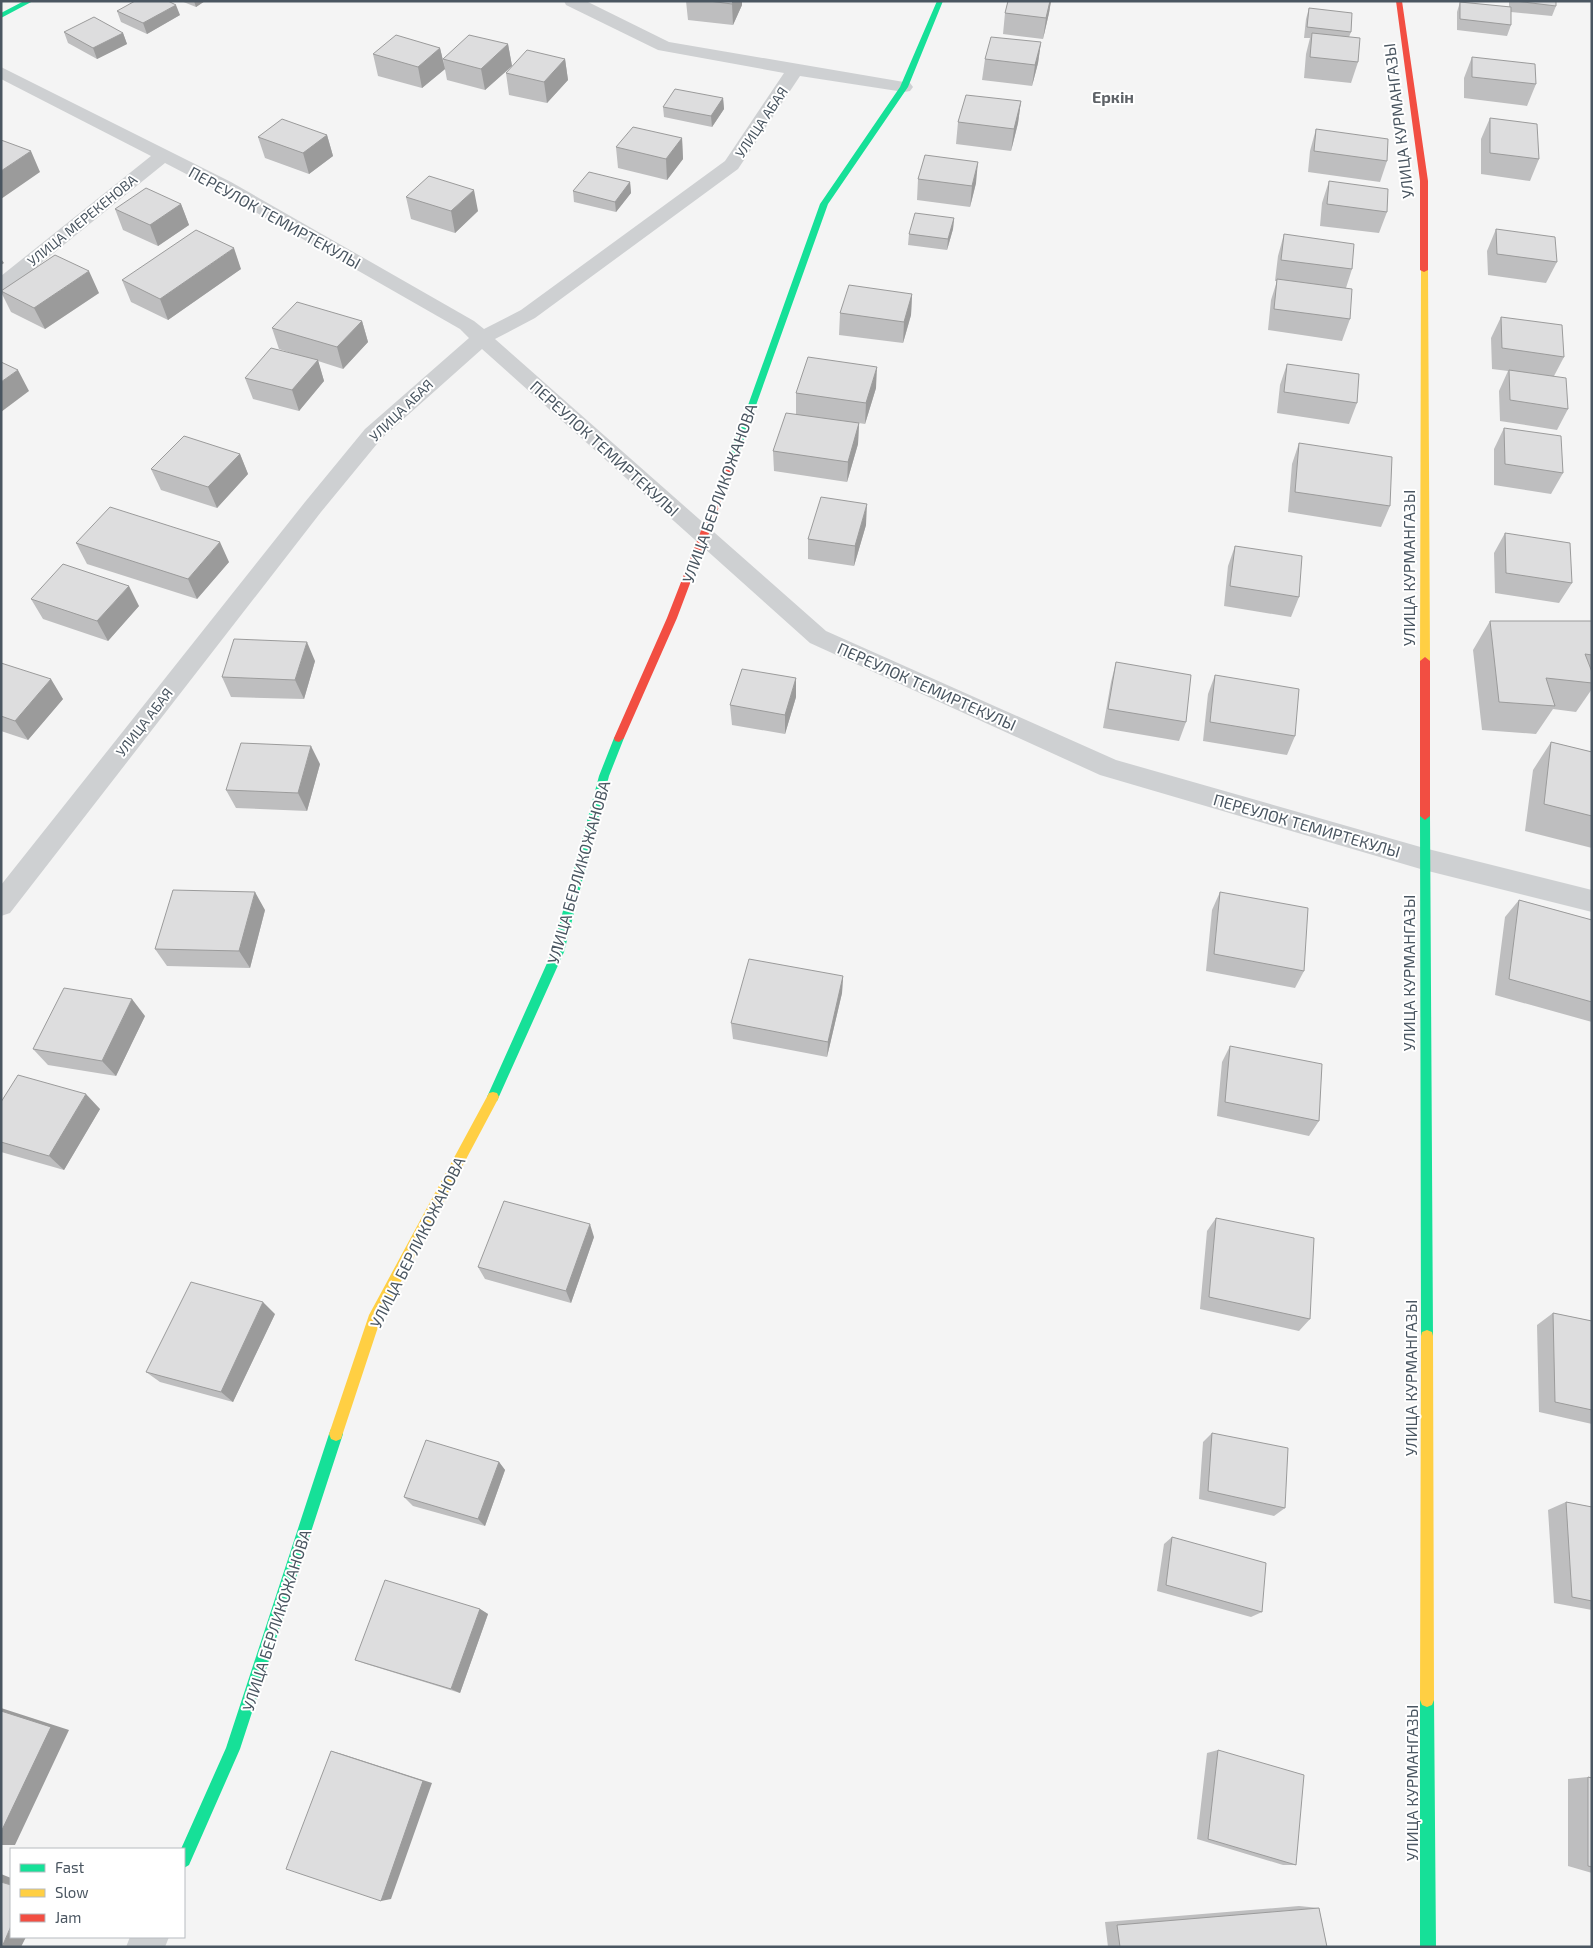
<svg xmlns="http://www.w3.org/2000/svg" width="1593" height="1948" font-family="'Exo 2',sans-serif">
<style>
.lines{fill:none;stroke-linecap:round;stroke-linejoin:round}
.street{fill:#ced0d2;fill-rule:evenodd}
.fast{fill:#16e098;fill-rule:evenodd}
.slow{fill:#ffcf43;fill-rule:evenodd}
.jam{fill:#f24e42;fill-rule:evenodd}
.wall{fill:#bebebf}
.shaded-wall{fill:#9b9b9b}
.building{fill:#ddddde;stroke:#9b9b9b}
.labels{text-anchor:middle;dominant-baseline:central;stroke-width:4;stroke-linejoin:round;paint-order:stroke}
.far-street-label{font-size:14px;fill:#4a5661;stroke:#fff}
.far-quarter-label{font-size:16px;font-weight:bold;fill:#5f6368;stroke:#fff}
.street-label{font-size:16px;fill:#4a5661;stroke:#fff}
</style>
<rect width="100%" height="100%" fill="#f4f4f4"/>
<g class="lines">
<path class="street" d="M 564,1 L 586,1 L 669,42 L 904,82 L 910,83 L 913,87 L 910,91 L 904,92 L 800,76 L 738,169 L 535,318 L 495,339 L 826,631 L 1116,760 L 1424,848 L 1592,890 L 1592,912 L 1424,870 L 1100,775 L 810,643 L 482,349 L 381,439 L 321,512 L 10,913 L 1,916 L 1,885 L 305,502 L 365,429 L 469,338 L 460,329 L 217,190 L 165,163 L 8,290 L 1,292 L 1,276 L 151,156 L 1,79 L 1,67 L 231,182 L 474,321 L 484,329 L 521,310 L 725,161 L 784,73 L 658,50 L 566,5 Z
M 130,1937 L 169,1937 L 165,1947 L 126,1947 Z"/>
<path class="fast" d="M 24,1 L 33,1 L 1,18 L 1,13 Z
M 937,1 L 943,1 L 908,87 L 828,204 L 735,464 L 734,466 L 728,466 L 727,464 L 820,204 L 900,87 Z
M 619,734 L 624,738 L 609,776 L 564,952 L 497,1101 L 493,1102 L 489,1101 L 487,1097 L 552,952 L 599,776 L 614,738 Z
M 1425,812 L 1430,816 L 1433,1336 L 1432,1340 L 1427,1342 L 1422,1340 L 1421,1336 L 1420,816 Z
M 336,1427 L 341,1429 L 343,1434 L 240,1749 L 189,1865 L 184,1868 L 184,1849 L 181,1849 L 226,1748 L 329,1434 L 331,1429 Z
M 1427,1693 L 1432,1695 L 1434,1700 L 1436,1947 L 1420,1947 L 1420,1700 L 1422,1695 Z"/>
<path class="slow" d="M 1421,268 L 1428,270 L 1430,661 L 1425,665 L 1420,661 Z
M 493,1092 L 497,1093 L 499,1097 L 497,1101 L 380,1321 L 341,1439 L 336,1441 L 331,1439 L 329,1434 L 369,1315 L 489,1093 Z
M 1427,1330 L 1432,1332 L 1433,1336 L 1434,1700 L 1432,1705 L 1427,1707 L 1422,1705 L 1420,1700 L 1421,1336 L 1422,1332 Z"/>
<path class="jam" d="M 1396,1 L 1402,1 L 1428,181 L 1428,270 L 1424,272 L 1420,270 L 1420,181 Z
M 731,461 L 735,464 L 677,618 L 624,738 L 619,742 L 615,741 L 614,738 L 667,618 L 727,464 Z
M 1425,657 L 1430,661 L 1430,816 L 1425,820 L 1420,816 L 1420,661 Z"/>
</g>
<path class="wall" d="M 181,1 L 205,1 L 196,7 Z
M 686,1 L 742,1 L 742,5 L 733,25 L 688,20 Z
M 1008,1 L 1051,1 L 1049,13 L 1043,39 L 1003,34 L 1005,13 Z
M 1509,1 L 1556,1 L 1556,6 L 1552,16 L 1511,12 L 1511,25 L 1507,36 L 1457,30 L 1457,12 L 1460,2 L 1509,7 Z
M 1309,8 L 1351,32 L 1349,37 L 1358,62 L 1351,83 L 1304,78 L 1306,54 L 1310,38 L 1304,38 L 1306,19 Z
M 117,11 L 180,15 L 147,34 L 121,22 Z
M 64,32 L 123,33 L 127,44 L 97,59 L 68,43 Z
M 1041,42 L 1038,63 L 1032,86 L 982,80 L 985,59 Z
M 508,44 L 512,66 L 485,90 L 447,80 L 443,59 Z
M 440,48 L 445,69 L 422,88 L 378,76 L 373,54 Z
M 1472,57 L 1536,84 L 1527,106 L 1464,98 L 1464,78 Z
M 565,59 L 568,80 L 547,103 L 509,95 L 506,73 Z
M 723,98 L 724,109 L 712,127 L 664,117 L 663,107 Z
M 1021,101 L 1018,123 L 1011,151 L 956,144 L 958,122 Z
M 1490,118 L 1539,159 L 1530,181 L 1481,174 L 1481,139 Z
M 1316,129 L 1387,161 L 1380,182 L 1308,172 L 1310,151 Z
M 327,135 L 333,156 L 309,174 L 265,158 L 258,137 Z
M 682,138 L 683,159 L 667,180 L 618,168 L 616,147 Z
M 918,179 L 976,183 L 970,207 L 917,200 Z
M 1329,181 L 1387,212 L 1379,233 L 1320,226 L 1322,203 Z
M 630,182 L 631,193 L 616,212 L 574,202 L 573,191 Z
M 406,197 L 478,211 L 455,233 L 411,219 Z
M 181,204 L 189,225 L 158,246 L 123,230 L 115,209 Z
M 954,218 L 953,229 L 947,250 L 908,245 L 909,234 Z
M 1496,229 L 1557,262 L 1546,283 L 1488,275 L 1487,251 Z
M 1284,234 L 1352,269 L 1346,288 L 1350,319 L 1342,341 L 1268,330 L 1271,300 L 1277,281 L 1275,281 L 1278,256 Z
M 241,269 L 168,320 L 131,302 L 122,280 Z
M 1,291 L 99,293 L 45,329 L 11,312 L 1,292 Z
M 912,294 L 911,315 L 903,343 L 839,335 L 840,313 Z
M 1501,317 L 1564,357 L 1554,376 L 1568,409 L 1557,430 L 1500,421 L 1499,391 L 1508,371 L 1492,369 L 1491,338 Z
M 362,321 L 368,342 L 343,369 L 318,361 L 324,381 L 299,411 L 253,399 L 245,378 L 291,353 L 279,349 L 272,328 Z
M 1287,364 L 1357,403 L 1349,424 L 1277,413 L 1280,385 Z
M 876,388 L 865,424 L 859,423 L 858,444 L 847,482 L 774,471 L 773,451 L 796,414 L 796,393 Z
M 1504,428 L 1563,473 L 1551,494 L 1494,485 L 1494,449 Z
M 1299,443 L 1390,506 L 1381,527 L 1288,512 L 1292,464 Z
M 240,454 L 248,474 L 217,508 L 161,490 L 151,469 Z
M 866,525 L 854,566 L 808,559 L 808,539 Z
M 1505,533 L 1572,583 L 1559,603 L 1495,593 L 1494,553 Z
M 76,543 L 229,562 L 197,599 L 87,564 Z
M 1235,546 L 1299,597 L 1291,617 L 1224,606 L 1228,566 Z
M 31,599 L 139,606 L 108,641 L 43,619 Z
M 1490,621 L 1592,621 L 1592,689 L 1576,712 L 1553,709 L 1536,734 L 1482,730 L 1473,650 Z
M 315,661 L 304,699 L 231,697 L 222,677 Z
M 1116,662 L 1186,722 L 1179,741 L 1103,728 L 1111,682 Z
M 1,663 L 63,699 L 28,740 L 1,731 Z
M 1215,675 L 1295,736 L 1287,755 L 1203,741 L 1208,694 Z
M 796,697 L 785,734 L 732,725 L 730,705 Z
M 1551,742 L 1592,752 L 1592,848 L 1525,831 L 1533,770 Z
M 320,764 L 307,811 L 236,808 L 226,790 Z
M 1220,892 L 1304,971 L 1295,988 L 1206,971 L 1212,910 Z
M 1519,900 L 1592,920 L 1592,1022 L 1495,995 L 1505,917 Z
M 265,910 L 250,968 L 167,966 L 155,949 Z
M 843,976 L 842,993 L 827,1057 L 733,1039 L 731,1023 Z
M 145,1016 L 116,1076 L 48,1065 L 33,1049 Z
M 1230,1046 L 1319,1121 L 1309,1136 L 1217,1116 L 1222,1062 Z
M 1,1102 L 100,1109 L 64,1170 L 1,1152 Z
M 1216,1218 L 1310,1319 L 1299,1331 L 1200,1309 L 1207,1231 Z
M 594,1237 L 571,1303 L 485,1279 L 478,1267 Z
M 1553,1313 L 1592,1321 L 1592,1424 L 1539,1412 L 1537,1325 Z
M 275,1314 L 233,1402 L 160,1382 L 146,1372 Z
M 1212,1433 L 1285,1508 L 1274,1516 L 1199,1499 L 1203,1442 Z
M 499,1462 L 505,1470 L 485,1526 L 413,1506 L 404,1497 Z
M 1566,1502 L 1592,1507 L 1592,1610 L 1554,1603 L 1548,1510 Z
M 1172,1537 L 1262,1612 L 1251,1617 L 1157,1591 L 1164,1544 Z
M 480,1609 L 488,1614 L 460,1693 L 366,1664 L 355,1660 Z
M 1218,1750 L 1296,1865 L 1283,1865 L 1197,1839 L 1207,1753 Z
M 1588,1777 L 1592,1778 L 1592,1873 L 1568,1866 L 1568,1779 Z
M 1299,1906 L 1319,1908 L 1327,1947 L 1108,1947 L 1105,1922 Z"/>
<path class="shaded-wall" d="M 194,1 L 205,1 L 196,7 Z
M 733,1 L 742,1 L 742,5 L 733,25 L 732,4 Z
M 1050,1 L 1051,1 L 1049,13 L 1043,39 L 1046,18 Z
M 176,5 L 180,15 L 147,34 L 143,23 Z
M 123,33 L 127,44 L 97,59 L 93,48 Z
M 1041,42 L 1038,63 L 1032,86 L 1035,65 Z
M 508,44 L 512,66 L 485,90 L 481,69 Z
M 440,48 L 445,69 L 422,88 L 418,67 Z
M 565,59 L 568,80 L 547,103 L 544,82 Z
M 723,98 L 724,109 L 712,127 L 711,116 Z
M 1021,101 L 1018,123 L 1011,151 L 1014,129 Z
M 327,135 L 333,156 L 309,174 L 303,153 Z
M 682,138 L 683,159 L 667,180 L 666,159 Z
M 31,151 L 40,172 L 1,199 L 1,171 Z
M 978,162 L 976,183 L 970,207 L 972,186 Z
M 630,182 L 631,193 L 616,212 L 615,202 Z
M 474,190 L 478,211 L 455,233 L 451,211 Z
M 181,204 L 189,225 L 158,246 L 150,225 Z
M 954,218 L 953,229 L 947,250 L 948,239 Z
M 234,248 L 241,269 L 168,320 L 160,299 Z
M 1,259 L 4,263 L 1,265 Z
M 89,271 L 99,293 L 45,329 L 34,308 Z
M 912,294 L 911,315 L 903,343 L 904,322 Z
M 362,321 L 368,342 L 343,369 L 337,347 Z
M 318,360 L 324,381 L 299,411 L 292,390 Z
M 877,367 L 876,388 L 865,424 L 866,403 Z
M 18,370 L 29,391 L 1,412 L 1,382 Z
M 859,423 L 858,444 L 847,482 L 848,462 Z
M 240,454 L 248,474 L 217,508 L 208,487 Z
M 867,504 L 866,525 L 854,566 L 855,546 Z
M 220,542 L 229,562 L 197,599 L 188,579 Z
M 129,586 L 139,606 L 108,641 L 97,621 Z
M 307,642 L 315,661 L 304,699 L 295,680 Z
M 796,678 L 796,697 L 785,734 L 785,715 Z
M 51,679 L 63,699 L 28,740 L 15,721 Z
M 311,746 L 320,764 L 307,811 L 298,793 Z
M 255,892 L 265,910 L 250,968 L 239,951 Z
M 843,976 L 842,993 L 827,1057 L 828,1042 Z
M 132,999 L 145,1016 L 116,1076 L 102,1061 Z
M 86,1094 L 100,1109 L 64,1170 L 49,1156 Z
M 590,1224 L 594,1237 L 571,1303 L 566,1291 Z
M 263,1302 L 275,1314 L 233,1402 L 221,1392 Z
M 499,1462 L 505,1470 L 485,1526 L 478,1519 Z
M 480,1609 L 488,1614 L 460,1693 L 451,1689 Z
M 1,1708 L 69,1730 L 15,1845 L 1,1845 Z
M 331,1751 L 342,1754 L 432,1783 L 391,1899 L 381,1901 Z
M 1,1874 L 11,1878 L 11,1885 L 1,1882 Z
M 11,1926 L 11,1937 L 26,1937 L 21,1947 L 2,1947 Z"/>
<path class="building" d="M 135,1 L 168,1 L 176,5 L 143,23 L 117,11 Z
M 709,1 L 733,1 L 732,4 Z
M 1008,1 L 1050,1 L 1046,18 L 1005,13 Z
M 1515,1 L 1556,1 L 1556,6 Z
M 1460,2 L 1511,7 L 1511,25 L 1460,19 Z
M 1309,8 L 1352,13 L 1351,32 L 1307,27 Z
M 94,17 L 123,33 L 93,48 L 64,32 Z
M 1312,33 L 1360,38 L 1358,62 L 1310,57 Z
M 396,35 L 440,48 L 418,67 L 373,54 Z
M 469,35 L 508,44 L 481,69 L 443,59 Z
M 991,37 L 1041,42 L 1035,65 L 985,59 Z
M 527,50 L 565,59 L 544,82 L 506,73 Z
M 1472,57 L 1535,64 L 1536,84 L 1472,77 Z
M 675,89 L 723,98 L 711,116 L 663,107 Z
M 966,95 L 1021,101 L 1014,129 L 958,122 Z
M 1490,118 L 1537,124 L 1539,159 L 1490,153 Z
M 282,119 L 327,135 L 303,153 L 258,137 Z
M 633,127 L 682,138 L 666,159 L 616,147 Z
M 1316,129 L 1388,139 L 1387,161 L 1314,151 Z
M 1,140 L 31,151 L 1,171 Z
M 925,155 L 978,162 L 972,186 L 918,179 Z
M 589,172 L 630,182 L 615,202 L 573,191 Z
M 429,176 L 474,190 L 451,211 L 406,197 Z
M 1329,181 L 1388,189 L 1387,212 L 1327,204 Z
M 146,188 L 181,204 L 150,225 L 115,209 Z
M 915,213 L 954,218 L 948,239 L 909,234 Z
M 1496,229 L 1555,237 L 1557,262 L 1497,254 Z
M 196,230 L 234,248 L 160,299 L 122,280 Z
M 1284,234 L 1354,244 L 1352,269 L 1281,260 Z
M 55,255 L 89,271 L 34,308 L 1,291 Z
M 1277,279 L 1352,289 L 1350,319 L 1274,309 Z
M 849,285 L 912,294 L 904,322 L 840,313 Z
M 297,302 L 362,321 L 337,347 L 272,328 Z
M 1501,317 L 1562,325 L 1564,357 L 1502,348 Z
M 271,348 L 318,360 L 292,390 L 245,378 Z
M 808,357 L 877,367 L 866,403 L 796,393 Z
M 1,362 L 18,370 L 1,382 Z
M 1287,364 L 1359,374 L 1357,403 L 1284,392 Z
M 1509,370 L 1566,378 L 1568,409 L 1510,400 Z
M 786,413 L 859,423 L 848,462 L 773,451 Z
M 1504,428 L 1561,436 L 1563,473 L 1505,464 Z
M 184,436 L 240,454 L 208,487 L 151,469 Z
M 1299,443 L 1392,457 L 1390,506 L 1295,492 Z
M 821,497 L 867,504 L 855,546 L 808,539 Z
M 110,507 L 220,542 L 188,579 L 76,543 Z
M 1505,533 L 1570,543 L 1572,583 L 1506,573 Z
M 1235,546 L 1302,556 L 1299,597 L 1230,586 Z
M 63,564 L 129,586 L 97,621 L 31,599 Z
M 1490,621 L 1592,621 L 1592,655 L 1585,654 L 1592,672 L 1592,683 L 1546,678 L 1555,706 L 1499,702 Z
M 234,639 L 307,642 L 295,680 L 222,677 Z
M 1116,662 L 1191,675 L 1186,722 L 1108,709 Z
M 1,663 L 51,679 L 15,721 L 1,716 Z
M 742,669 L 796,678 L 785,715 L 730,705 Z
M 1215,675 L 1299,689 L 1295,736 L 1210,722 Z
M 1551,742 L 1592,752 L 1592,816 L 1544,804 Z
M 241,743 L 311,746 L 298,793 L 226,790 Z
M 173,890 L 255,892 L 239,951 L 155,949 Z
M 1220,892 L 1308,908 L 1304,971 L 1214,954 Z
M 1519,900 L 1592,920 L 1592,1002 L 1509,979 Z
M 749,959 L 843,976 L 828,1042 L 731,1023 Z
M 64,988 L 132,999 L 102,1061 L 33,1049 Z
M 1230,1046 L 1322,1064 L 1319,1121 L 1225,1102 Z
M 18,1075 L 86,1094 L 49,1156 L 1,1142 L 1,1102 Z
M 504,1201 L 590,1224 L 566,1291 L 478,1267 Z
M 1216,1218 L 1314,1238 L 1310,1319 L 1209,1297 Z
M 191,1282 L 263,1302 L 221,1392 L 146,1372 Z
M 1553,1313 L 1592,1321 L 1592,1410 L 1555,1402 Z
M 1212,1433 L 1288,1448 L 1285,1508 L 1208,1491 Z
M 426,1440 L 499,1462 L 478,1519 L 404,1497 Z
M 1566,1502 L 1592,1507 L 1592,1601 L 1572,1597 Z
M 1172,1537 L 1266,1563 L 1262,1612 L 1166,1585 Z
M 385,1580 L 480,1609 L 451,1689 L 355,1660 Z
M 1,1711 L 51,1727 L 1,1832 Z
M 1218,1750 L 1304,1775 L 1296,1865 L 1208,1839 Z
M 331,1751 L 423,1781 L 381,1901 L 286,1869 Z
M 1588,1777 L 1592,1778 L 1592,1867 L 1588,1866 Z
M 1,1882 L 11,1885 L 11,1926 L 2,1947 Z
M 1319,1908 L 1327,1947 L 1120,1947 L 1117,1925 Z"/>
<g class="labels">
<g class="far-street-label">
<text transform="translate(761 122) rotate(-56)">УЛИЦА АБАЯ</text>
<text transform="translate(82 220) rotate(-39)">УЛИЦА МЕРЕКЕНОВА</text>
<text transform="translate(401 410) rotate(-44)">УЛИЦА АБАЯ</text>
<text transform="translate(144 722) rotate(-52)">УЛИЦА АБАЯ</text>
</g>
<g class="far-quarter-label">
<text x="1113" y="96">Еркін</text>
</g>
<g class="street-label">
<text transform="translate(1398 121) rotate(-97)">УЛИЦА КУРМАНГАЗЫ</text>
<text transform="translate(275 217) rotate(29)">ПЕРЕУЛОК ТЕМИРТЕКУЛЫ</text>
<text transform="translate(605 448) rotate(42)">ПЕРЕУЛОК ТЕМИРТЕКУЛЫ</text>
<text transform="translate(719 493) rotate(-70)">УЛИЦА БЕРЛИКОЖАНОВА</text>
<text transform="translate(1408 568) rotate(-90)">УЛИЦА КУРМАНГАЗЫ</text>
<text transform="translate(927 686) rotate(24)">ПЕРЕУЛОК ТЕМИРТЕКУЛЫ</text>
<text transform="translate(1307 825) rotate(16)">ПЕРЕУЛОК ТЕМИРТЕКУЛЫ</text>
<text transform="translate(578 872) rotate(-74)">УЛИЦА БЕРЛИКОЖАНОВА</text>
<text transform="translate(1408 973) rotate(-90)">УЛИЦА КУРМАНГАЗЫ</text>
<text transform="translate(417 1242) rotate(-63)">УЛИЦА БЕРЛИКОЖАНОВА</text>
<text transform="translate(1410 1378) rotate(-90)">УЛИЦА КУРМАНГАЗЫ</text>
<text transform="translate(276 1620) rotate(-72)">УЛИЦА БЕРЛИКОЖАНОВА</text>
<text transform="translate(1411 1783) rotate(-90)">УЛИЦА КУРМАНГАЗЫ</text>
</g>
</g>
<rect width="1593" height="1948" fill="none" stroke="#4a5661" stroke-width="5"/>
<rect x="10" y="1848" width="175" height="90" fill="#ffffff" stroke="#b7bbc0"/>
<rect x="20" y="1864" width="25" height="8" fill="#16e098" stroke="#b7bbc0"/>
<text x="55" y="1873" font-size="15" fill="#4a5661">Fast</text>
<rect x="20" y="1889" width="25" height="8" fill="#ffcf43" stroke="#b7bbc0"/>
<text x="55" y="1898" font-size="15" fill="#4a5661">Slow</text>
<rect x="20" y="1914" width="25" height="8" fill="#f24e42" stroke="#b7bbc0"/>
<text x="55" y="1923" font-size="15" fill="#4a5661">Jam</text>
</svg>
